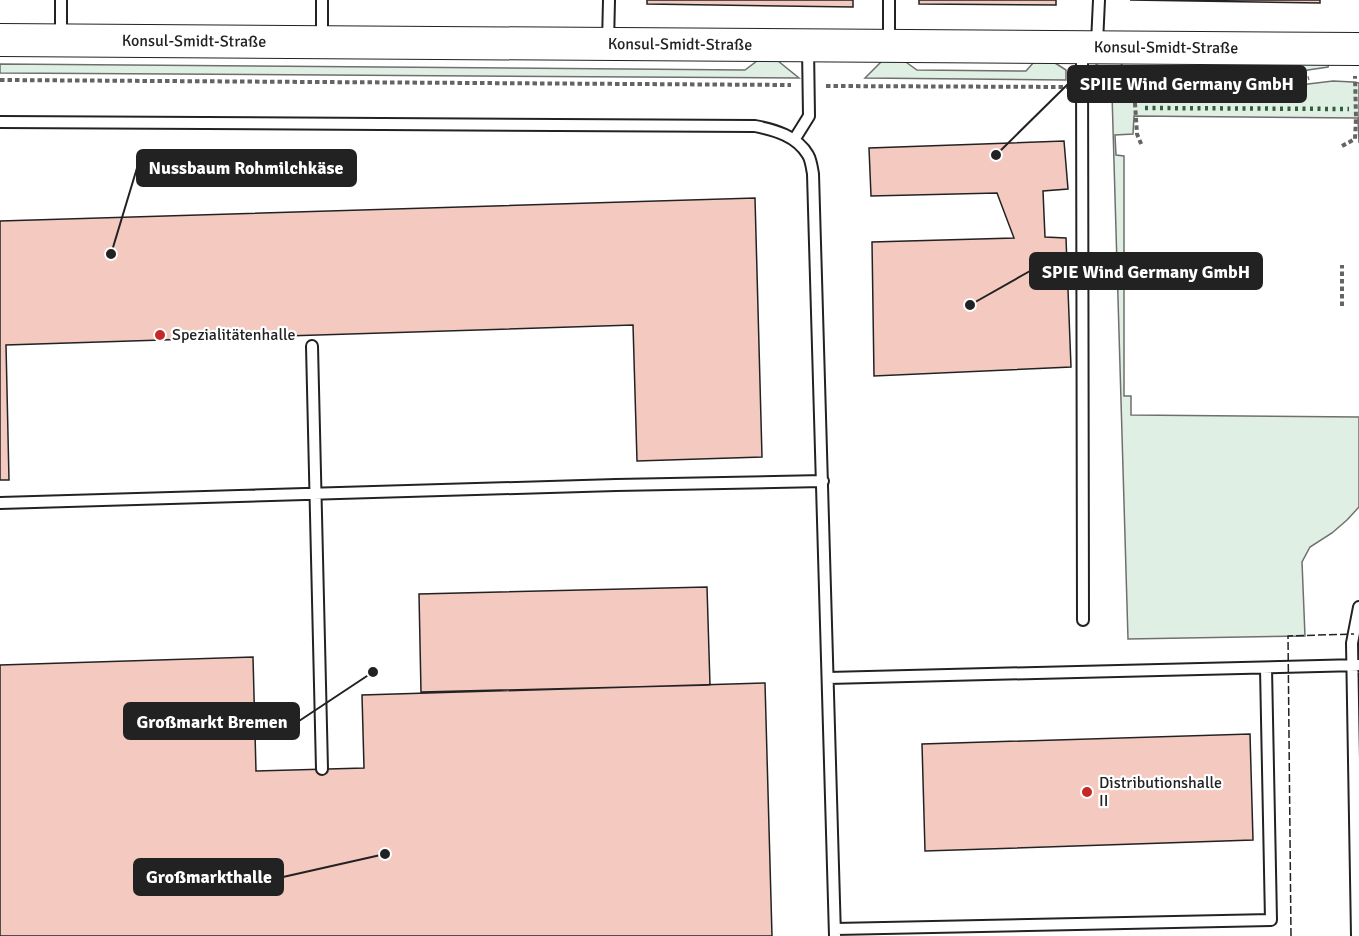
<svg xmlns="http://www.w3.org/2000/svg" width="1359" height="936" font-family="Signika,sans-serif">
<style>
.green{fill:#e0efe3;stroke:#6f6f6f;stroke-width:1.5}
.building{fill:#f3c9c0;stroke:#222;stroke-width:1.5}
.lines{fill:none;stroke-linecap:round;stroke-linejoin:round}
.lane-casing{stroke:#222;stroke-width:14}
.secondary-casing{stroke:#222;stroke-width:34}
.path{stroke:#646464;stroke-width:4;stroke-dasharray:4.5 3;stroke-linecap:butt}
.lane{stroke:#fff;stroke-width:10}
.secondary{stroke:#fff;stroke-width:32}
.hedge{stroke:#2f5e38;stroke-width:4.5;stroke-dasharray:3 4.5;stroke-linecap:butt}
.fence{stroke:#222;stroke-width:1.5;stroke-dasharray:8 3;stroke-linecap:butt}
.poi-dot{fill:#c62828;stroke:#fff;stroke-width:2}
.labels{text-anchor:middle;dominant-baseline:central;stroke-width:4.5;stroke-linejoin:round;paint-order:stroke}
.street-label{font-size:16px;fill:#222;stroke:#fff}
.poi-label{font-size:16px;fill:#222;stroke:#fff;text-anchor:start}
.leader{fill:none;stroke:#222;stroke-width:2}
.callout-dot{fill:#222;stroke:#fff;stroke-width:2}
.callout{fill:#222;stroke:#222;stroke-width:2}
.callout-label{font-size:18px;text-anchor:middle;font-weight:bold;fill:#fff}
</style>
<rect width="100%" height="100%" fill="#fff"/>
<path class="green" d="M 903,60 L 917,70 L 1026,71 L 1034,62 L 1052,61 L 1066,70 L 1066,80 L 865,78 L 882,61 Z
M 757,61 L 778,61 L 799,78 L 0,73 L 0,64 L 745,70 Z
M 1120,62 L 1126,71 L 1263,73 L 1274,64 L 1329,63 L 1328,67 L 1308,70 L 1268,82 L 1087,80 L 1087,71 L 1099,63 Z
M 1333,81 L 1353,82 L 1359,83 L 1359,143 L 1358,118 L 1134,116 L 1133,134 L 1115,135 L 1116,155 L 1124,156 L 1124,396 L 1131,396 L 1131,415 L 1359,417 L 1359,507 L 1347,520 L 1332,533 L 1310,547 L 1302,562 L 1305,636 L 1128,639 L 1112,94 L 1205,94 L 1273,93 L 1308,84 Z"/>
<path class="building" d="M 647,0 L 853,0 L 853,7 L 647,4 Z
M 919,0 L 1056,0 L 1056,5 L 919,4 Z
M 1130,0 L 1320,0 L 1320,3 Z
M 1064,141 L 1068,189 L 1043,191 L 1045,237 L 1066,238 L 1071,367 L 874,376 L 872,242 L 1014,238 L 997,193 L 871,196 L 869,148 Z
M 755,198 L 762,457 L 637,461 L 633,325 L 6,345 L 9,480 L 0,480 L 0,221 Z
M 707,587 L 710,685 L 421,692 L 419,594 Z
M 253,657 L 256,771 L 364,768 L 362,695 L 765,683 L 772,936 L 0,936 L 0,665 Z
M 1250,734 L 1253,840 L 925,851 L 922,744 Z"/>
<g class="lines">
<g class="lane-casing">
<path id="lane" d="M 61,37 L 61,0
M 322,39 L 322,0
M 889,42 L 889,0
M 608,43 L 609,0
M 1097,43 L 1099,0
M 1082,50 L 1083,620
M 0,122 L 755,126 C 775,130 797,136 808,155 C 811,160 812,168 813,174 L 835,936
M 794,140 L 809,116 L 808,48
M 312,346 L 322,769
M 0,503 L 616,485 L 823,481
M 828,678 L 1359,665
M 835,929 L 1271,920 L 1266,668
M 1357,936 L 1352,643 L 1359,607"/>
</g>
<g class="secondary-casing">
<g id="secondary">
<path id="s1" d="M 0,40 L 1359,49"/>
</g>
</g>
<path class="path" d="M 0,80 L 791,85
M 826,86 L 1067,87
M 1099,87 L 1230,88 L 1276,87 L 1309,78
M 1134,88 L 1137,134 L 1142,146
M 1342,146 L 1355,139 L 1356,118 L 1355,76
M 1342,306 L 1342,265"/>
<use href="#lane" class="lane"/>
<use href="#secondary" class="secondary"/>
<path class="hedge" d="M 1145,108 L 1349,109"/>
<path class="fence" d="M 1291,936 L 1288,636 L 1354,634"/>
</g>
<g class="poi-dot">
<circle cx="160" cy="335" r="6"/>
<circle cx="1087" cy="792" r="6"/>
</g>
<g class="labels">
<g class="street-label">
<text stroke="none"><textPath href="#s1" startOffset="194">Konsul-Smidt-Straße</textPath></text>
<text stroke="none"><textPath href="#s1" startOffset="680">Konsul-Smidt-Straße</textPath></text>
<text stroke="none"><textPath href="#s1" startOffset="1166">Konsul-Smidt-Straße</textPath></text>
</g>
<g class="poi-label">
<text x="172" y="335">Spezialitätenhalle</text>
<text x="1099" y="783">Distributionshalle<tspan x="1099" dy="18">II</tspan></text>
</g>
</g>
<path class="leader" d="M996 155L1068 84M111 254L137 168M970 305L1030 271M373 672L299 721M385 854L283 877"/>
<g class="callout-dot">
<circle cx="996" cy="155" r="6"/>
<circle cx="111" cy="254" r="6"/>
<circle cx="970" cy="305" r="6"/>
<circle cx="373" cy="672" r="6"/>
<circle cx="385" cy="854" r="6"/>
</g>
<g class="callout">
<rect x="1068" y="66" width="238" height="36" rx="6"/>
<rect x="137" y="150" width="219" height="36" rx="6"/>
<rect x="1030" y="253" width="232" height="36" rx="6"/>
<rect x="124" y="703" width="175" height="36" rx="6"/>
<rect x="134" y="859" width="149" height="36" rx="6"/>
</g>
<g class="callout-label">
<text x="1187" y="90">SPIIE Wind Germany GmbH</text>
<text x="246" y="174">Nussbaum Rohmilchkäse</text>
<text x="1146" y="278">SPIE Wind Germany GmbH</text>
<text x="212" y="728">Großmarkt Bremen</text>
<text x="209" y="883">Großmarkthalle</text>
</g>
</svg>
